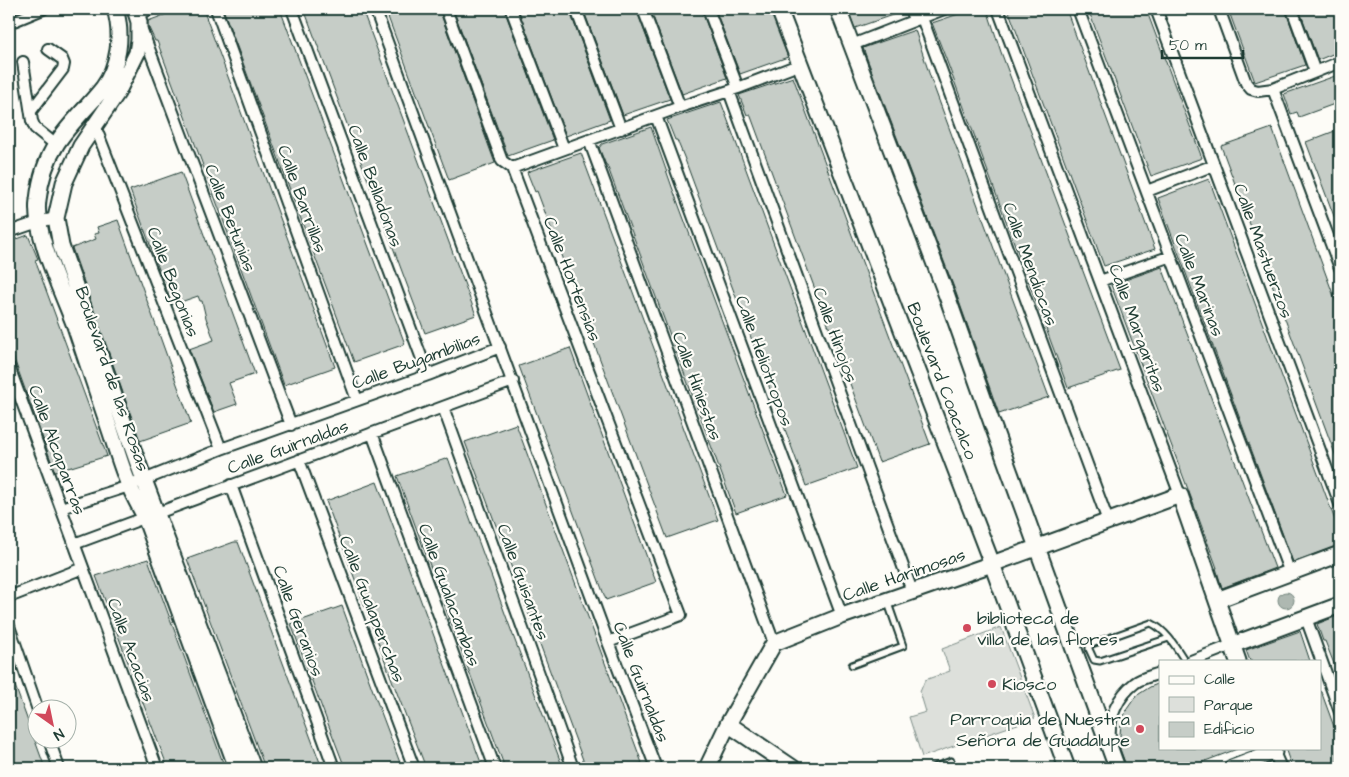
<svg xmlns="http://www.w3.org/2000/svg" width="1349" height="777" font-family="'Architects Daughter',sans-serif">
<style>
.green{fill:#dde0db;stroke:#7e8e88}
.water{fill:#aeb8b1;stroke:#75877f}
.building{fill:#c6cdc7;stroke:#1f3d34}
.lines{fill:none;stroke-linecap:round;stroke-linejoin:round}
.lane-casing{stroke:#1f3d34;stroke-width:9}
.street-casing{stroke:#1f3d34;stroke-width:14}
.secondary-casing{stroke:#1f3d34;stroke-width:19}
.lane{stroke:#fdfcf7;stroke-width:5}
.street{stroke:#fdfcf7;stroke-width:10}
.secondary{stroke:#fdfcf7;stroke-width:15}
.poi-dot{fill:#d1495b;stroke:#fdfcf7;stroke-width:2}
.labels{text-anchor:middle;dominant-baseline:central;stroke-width:4.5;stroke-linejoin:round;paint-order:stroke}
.street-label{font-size:18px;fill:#1f3d34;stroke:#fdfcf7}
.poi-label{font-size:18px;fill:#1f3d34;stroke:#fdfcf7;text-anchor:start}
</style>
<rect width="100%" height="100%" fill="#fdfcf7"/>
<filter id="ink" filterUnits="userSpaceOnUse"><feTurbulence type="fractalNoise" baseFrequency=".02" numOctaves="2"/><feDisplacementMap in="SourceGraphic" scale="10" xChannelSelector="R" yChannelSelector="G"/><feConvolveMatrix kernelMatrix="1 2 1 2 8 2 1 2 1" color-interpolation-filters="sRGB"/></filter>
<g filter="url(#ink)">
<path class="green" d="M 1001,627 L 1035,718 L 922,757 L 909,717 L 926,712 L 920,692 L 925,680 L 950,671 L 942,649 Z"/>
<path class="water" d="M1278 600a8 8 0 1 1 16 0a8 8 0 1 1-16 0Z"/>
<path class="building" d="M 180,9 L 203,9 L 335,367 L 284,385 L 157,41 L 155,41 L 148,26 L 148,21 Z
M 223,9 L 280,9 L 405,344 L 354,362 Z
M 304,9 L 362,9 L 476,315 L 425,333 Z
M 385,9 L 439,9 L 495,163 L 449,180 Z
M 453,9 L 504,9 L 553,140 L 508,156 Z
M 518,9 L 569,9 L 610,120 L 566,136 Z
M 583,9 L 636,9 L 670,99 L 623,115 Z
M 650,9 L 701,9 L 727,78 L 682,94 Z
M 715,9 L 770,9 L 788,57 L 740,74 Z
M 848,9 L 903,9 L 904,11 L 855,28 Z
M 973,9 L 987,9 L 1001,52 L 1120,370 L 1068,388 L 946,59 L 932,23 Z
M 1008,9 L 1066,9 L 1155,249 L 1104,266 Z
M 1088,9 L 1140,9 L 1141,11 L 1146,9 L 1202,158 L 1151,176 Z
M 1228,9 L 1285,9 L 1305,65 L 1255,82 Z
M 1299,9 L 1340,9 L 1340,51 L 1318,60 Z
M 915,30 L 931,79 L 1049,397 L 999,414 L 956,293 L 863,48 Z
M 1338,75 L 1340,82 L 1340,102 L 1299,117 L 1297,112 L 1291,114 L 1284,94 Z
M 793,77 L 930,444 L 879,462 L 750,114 L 747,115 L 739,95 Z
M 721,102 L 857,468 L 806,486 L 684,157 L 677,140 L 675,140 L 667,120 Z
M 651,127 L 672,187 L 787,495 L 736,513 L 607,165 L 606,165 L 599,148 L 602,144 Z
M 1272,128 L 1340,313 L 1340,465 L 1339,465 L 1221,146 Z
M 1340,129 L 1340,232 L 1306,142 Z
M 581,153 L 718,520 L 667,538 L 537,191 L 535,192 L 527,172 Z
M 181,172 L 255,374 L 229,383 L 237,404 L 214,412 L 189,349 L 214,340 L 206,318 L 202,301 L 200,301 L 198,296 L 172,305 L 130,190 Z
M 1209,179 L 1335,520 L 1337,519 L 1340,527 L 1340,545 L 1293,562 L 1158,198 Z
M 118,220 L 191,423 L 140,441 L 72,248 L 96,239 L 94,234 L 99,233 L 97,227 Z
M 28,235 L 38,259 L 35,260 L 107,456 L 55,472 L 9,345 L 9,242 Z
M 1162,267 L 1275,568 L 1222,588 L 1216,568 L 1217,568 L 1189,492 L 1111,285 Z
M 570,348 L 656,582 L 606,600 L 519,366 Z
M 516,424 L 588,617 L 642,763 L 626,768 L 586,768 L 531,620 L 465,442 Z
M 448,458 L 514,638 L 563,768 L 505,768 L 463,655 L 397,476 Z
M 377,482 L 428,620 L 483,768 L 426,768 L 392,680 L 326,501 Z
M 234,542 L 238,542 L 322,768 L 265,768 L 187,559 Z
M 148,559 L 199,697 L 225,768 L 168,768 L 143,703 L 96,576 Z
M 342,606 L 373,691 L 402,768 L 345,768 L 322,708 L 291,624 Z
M 1340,615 L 1340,679 L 1325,641 L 1323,641 L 1317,624 Z
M 1300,631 L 1310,661 L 1250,661 L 1246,650 Z
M 9,672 L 10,672 L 45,768 L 9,768 Z
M 1160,683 L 1160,748 L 1237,749 L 1187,768 L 1127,768 L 1120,749 L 1120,735 L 1121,723 L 1127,709 L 1136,696 L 1150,687 Z
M 1321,691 L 1340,743 L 1340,768 L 1292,768 L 1285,748 L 1320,748 L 1320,692 Z"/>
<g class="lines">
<g class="lane-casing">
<path id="lane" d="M 1169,638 L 1100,661 L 1094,660 L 1089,649 L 1089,645 L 1151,623 C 1166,630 1176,647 1185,661
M 852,665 L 903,646 L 888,603
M 932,768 L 951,761 L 954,768"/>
</g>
<g class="street-casing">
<path id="street" d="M 216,9 L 357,400
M 292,9 L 428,375
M 375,9 L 608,642 L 656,768
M 446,9 L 502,161 L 512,168
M 511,9 L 564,149
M 576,9 L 621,129
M 643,9 L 680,107
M 708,9 L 738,88
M 910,9 L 914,20
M 998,9 L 1180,495
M 1078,9 L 1290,573
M 1156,9 L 1340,504
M 1219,9 L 1246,83 L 1251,89 L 1258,91 L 1273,89 L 1340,62
M 1292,9 L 1315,72
M 137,14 L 151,9
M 922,18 L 1108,521
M 9,23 L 43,9
M 142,30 L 291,425
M 852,45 L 944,9
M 23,62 L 32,121 L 35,128 L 56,145
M 1273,89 L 1340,268
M 729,91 L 912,591
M 31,111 L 63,69 L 64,64 L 62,59 L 48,49
M 656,116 L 842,616
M 95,126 L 221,449
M 589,140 L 774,643
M 512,168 L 681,615 L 608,642
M 512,168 L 680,107 L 738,88 L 801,64
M 1147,191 L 1214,165
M 9,232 L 38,222 L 56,218
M 1100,281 L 1171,256
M 9,367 L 157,768
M 443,407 L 573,768
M 372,433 L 495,768
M 299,460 L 414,768
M 231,485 L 334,768
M 61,508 L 129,486 L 221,449 L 428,375 L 500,347
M 74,544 L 513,381
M 9,597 L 83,568
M 1306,618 L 1340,712
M 9,626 L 38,710
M 1191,661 L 1232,645
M 1110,739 C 1108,718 1118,696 1135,683 C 1141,678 1152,676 1160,673
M 49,740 L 59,768
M 1274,752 L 1281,768"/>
</g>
<g class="secondary-casing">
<path id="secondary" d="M 115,9 C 123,35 119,66 103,88 C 88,107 70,123 57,143 C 46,160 40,181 38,200 C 33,233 63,293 75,326 C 87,362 99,398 111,433 C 117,451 122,470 130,487 C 134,497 140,507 145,517 L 237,768
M 135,9 L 139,22 L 139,40 L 137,53 L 117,93 L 81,146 L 64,183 L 56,218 L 61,246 L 144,480 L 253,768
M 779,9 L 992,564 L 1067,768
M 838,9 L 947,296 L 993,426 L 1117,768
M 1217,600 L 1340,554
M 1232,645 L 1340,605
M 728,724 L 793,768
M 707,768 L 728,724 L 774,643 L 842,616 L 992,564 L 1180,495 L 1238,661
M 1232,768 L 1274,752 L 1273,748"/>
</g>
<use href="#lane" class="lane"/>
<use href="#street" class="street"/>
<use href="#secondary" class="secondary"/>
</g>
</g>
<g class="poi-dot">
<circle cx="967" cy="628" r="5"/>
<circle cx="992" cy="684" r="5"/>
<circle cx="1140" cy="729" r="5"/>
</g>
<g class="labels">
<g class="street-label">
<text transform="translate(375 186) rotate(70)">Calle Belladonas</text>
<text transform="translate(302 199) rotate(70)">Calle Barrillas</text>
<text transform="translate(230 218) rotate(69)">Calle Betunias</text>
<text transform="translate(1263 251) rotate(70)">Calle Mastuerzos</text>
<text transform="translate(1030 264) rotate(70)">Calle Mendiocas</text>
<text transform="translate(572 279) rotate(69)">Calle Hortensias</text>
<text transform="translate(173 282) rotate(69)">Calle Begonias</text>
<text transform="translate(1199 285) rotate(69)">Calle Marinas</text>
<text transform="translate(1137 328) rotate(70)">Calle Margaritas</text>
<text transform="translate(835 335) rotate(70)">Calle Hinojos</text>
<text transform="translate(416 361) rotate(-20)">Calle Bugambilias</text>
<text transform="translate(764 361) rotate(70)">Calle Heliotropos</text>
<text transform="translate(112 379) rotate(71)">Boulevard de las Rosas</text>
<text transform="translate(942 381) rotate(69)">Boulevard Coacalco</text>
<text transform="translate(697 386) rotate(70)">Calle Hiniestas</text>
<text transform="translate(288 447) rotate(-20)">Calle Guirnaldas</text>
<text transform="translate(57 450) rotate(70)">Calle Alcaparras</text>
<text transform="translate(904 575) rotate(-19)">Calle Harimosas</text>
<text transform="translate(523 582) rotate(70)">Calle Guisantes</text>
<text transform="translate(449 595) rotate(70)">Calle Gualacambas</text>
<text transform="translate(372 609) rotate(69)">Calle Gualaperchas</text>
<text transform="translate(298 621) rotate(70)">Calle Geranios</text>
<text transform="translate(131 650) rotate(70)">Calle Acacias</text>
<text transform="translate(641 682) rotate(69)">Calle Guirnaldas</text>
</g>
<g class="poi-label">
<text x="977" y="618">biblioteca de<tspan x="977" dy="21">villa de las flores</tspan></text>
<text x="1002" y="684">Kiosco</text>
<text x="1130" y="719" text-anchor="end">Parroquia de Nuestra<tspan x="1130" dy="21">Señora de Guadalupe</tspan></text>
</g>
</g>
<rect width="1349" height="777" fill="none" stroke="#fdfcf7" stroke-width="30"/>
<rect x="15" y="15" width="1319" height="747" fill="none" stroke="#1f3d34" stroke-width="2" filter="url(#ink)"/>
<rect x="1159" y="660" width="162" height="90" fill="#fdfcf7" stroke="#a4b0a9"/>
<rect x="1169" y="676" width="25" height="8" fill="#fdfcf7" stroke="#a4b0a9"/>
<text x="1204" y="684" font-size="15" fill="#1f3d34">Calle</text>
<rect x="1169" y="697" width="25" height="15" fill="#dde0db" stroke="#a4b0a9"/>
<text x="1204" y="710" font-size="15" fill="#1f3d34">Parque</text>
<rect x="1169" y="722" width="25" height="15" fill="#c6cdc7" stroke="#a4b0a9"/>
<text x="1204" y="734" font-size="15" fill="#1f3d34">Edificio</text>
<g transform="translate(52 724) rotate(147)"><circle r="24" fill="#fdfcf7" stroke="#a4b0a9"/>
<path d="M0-4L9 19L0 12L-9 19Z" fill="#d1495b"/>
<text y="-8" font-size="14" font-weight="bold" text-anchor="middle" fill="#1f3d34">N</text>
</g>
<path d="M1162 50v8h81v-8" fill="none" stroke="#1f3d34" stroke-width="2.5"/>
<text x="1169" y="50" font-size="15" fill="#1f3d34" stroke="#fdfcf7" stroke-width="4" paint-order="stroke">50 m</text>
</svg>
